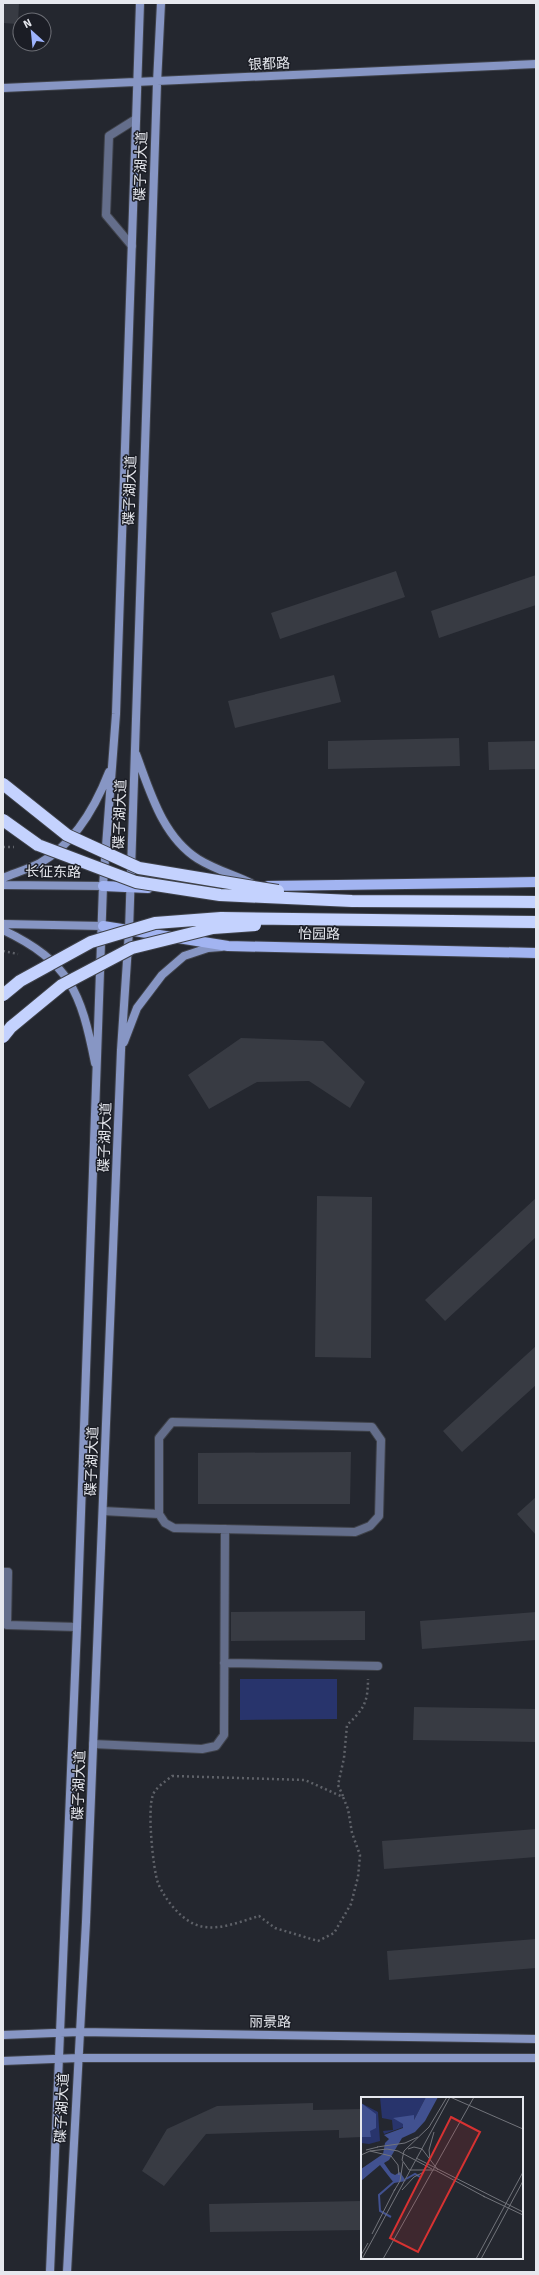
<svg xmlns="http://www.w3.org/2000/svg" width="539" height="2275" font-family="Signika,'Noto Sans SC',sans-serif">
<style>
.green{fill:#28346c}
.building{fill:#383b43}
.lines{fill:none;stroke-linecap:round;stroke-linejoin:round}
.lane-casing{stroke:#3f424a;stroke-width:10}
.street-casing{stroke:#3f424a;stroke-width:10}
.secondary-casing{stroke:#3f424a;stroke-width:10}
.primary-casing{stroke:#3f424a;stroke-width:12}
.path{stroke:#5f6269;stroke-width:2.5;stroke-dasharray:2 3;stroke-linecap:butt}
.lane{stroke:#646e8b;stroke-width:8}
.street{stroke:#646e8b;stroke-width:8}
.secondary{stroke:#8796c4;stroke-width:8}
.primary{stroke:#a2b4f1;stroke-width:10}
.highway-bridge-casing{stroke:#3f424a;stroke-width:14;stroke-linecap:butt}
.highway-bridge{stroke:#c4d2fe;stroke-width:12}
.labels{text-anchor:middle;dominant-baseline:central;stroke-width:3;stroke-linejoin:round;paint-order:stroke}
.street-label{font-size:14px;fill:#e6e8ee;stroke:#1b1d25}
.inset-river{fill:none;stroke:#415190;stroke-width:2}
.inset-road{fill:none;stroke:#72747b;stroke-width:1}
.view{fill:#d73232;fill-opacity:0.15;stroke:#d73232;stroke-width:2}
.inset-edge{fill:none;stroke:#e6e8ee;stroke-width:2}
</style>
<rect width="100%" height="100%" fill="#24272f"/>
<path class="green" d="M 240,1679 L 337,1679 L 337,1719 L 240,1720 Z"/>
<path class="building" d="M 3,3 L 19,3 L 18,24 L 3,23 Z
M 396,571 L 405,597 L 280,639 L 271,613 Z
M 536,575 L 536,605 L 439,638 L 431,611 Z
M 334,675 L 341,702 L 235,728 L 228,701 Z
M 459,738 L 460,766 L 328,769 L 328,741 Z
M 536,741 L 536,769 L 489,770 L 488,742 Z
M 241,1038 L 323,1041 L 365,1082 L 350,1108 L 309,1081 L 257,1082 L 209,1109 L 188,1075 Z
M 317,1196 L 372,1197 L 371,1358 L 315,1357 Z
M 536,1198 L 536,1237 L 445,1321 L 425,1300 Z
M 536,1346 L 536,1385 L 462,1452 L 443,1431 Z
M 351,1452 L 350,1504 L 198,1504 L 198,1453 Z
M 536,1497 L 536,1535 L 517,1514 Z
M 365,1611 L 365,1640 L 231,1641 L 231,1612 Z
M 536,1612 L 536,1640 L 422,1649 L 420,1621 Z
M 414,1707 L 536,1709 L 536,1742 L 413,1740 Z
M 536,1829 L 536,1857 L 384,1869 L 382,1841 Z
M 536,1939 L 536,1968 L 389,1980 L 387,1951 Z
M 313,2103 L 313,2110 L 362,2109 L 362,2137 L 339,2138 L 339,2130 L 206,2134 L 164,2186 L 142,2171 L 167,2129 L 217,2106 Z
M 362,2201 L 362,2230 L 210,2232 L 209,2204 Z"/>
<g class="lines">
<g class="lane-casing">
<path id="lane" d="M 132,246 L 106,215 L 109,136 L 136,119
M 3,1572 L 8,1572 L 7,1625 L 77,1627"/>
</g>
<g class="street-casing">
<path id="street" d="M 103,1511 L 159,1514 L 159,1438 L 172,1422 L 372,1427 L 381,1440 L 379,1516 L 370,1526 L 355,1532 L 174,1528 L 165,1523 L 159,1514
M 224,1663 L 378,1666
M 93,1744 L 202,1749 L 216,1746 L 224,1735 L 225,1529"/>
</g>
<g class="secondary-casing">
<path id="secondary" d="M 3,88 L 536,64
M 136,754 C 150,791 162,836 198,859 C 214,869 234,875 251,883
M 3,878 C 15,873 28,869 40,863 C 74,844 95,808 109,772
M 3,885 L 103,886
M 3,924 L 103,926
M 3,930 C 70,962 81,992 95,1063
M 124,1042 L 137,1008 L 162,975 L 184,956 L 208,948 L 221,947
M 3,2035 L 79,2032 L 536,2039
M 3,2061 L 78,2058 L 536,2058
M 50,2272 L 77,1627 L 103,886 L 116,714 L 140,3
M 67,2272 L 86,1922 L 121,1050 L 129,931 L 157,83 L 161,3"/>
</g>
<g class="primary-casing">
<path id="primary" d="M 103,886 L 148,888
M 268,886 L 536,882
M 194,887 L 228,887
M 103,926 L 228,946 L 536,953"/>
</g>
<path class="path" d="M 3,847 L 14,847
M 3,951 L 18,954
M 172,1776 L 305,1780 L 343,1797 L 348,1809 L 352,1833 L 360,1855 L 358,1877 L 351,1904 L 334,1933 L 318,1941 L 275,1928 L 259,1916 C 239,1922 214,1933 194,1924 C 179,1917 164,1898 158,1883 C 153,1869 147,1809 153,1795 C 155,1788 166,1781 172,1776 Z
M 343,1796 L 338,1785 L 344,1758 L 347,1725 C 364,1709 368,1702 368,1679"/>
<use href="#lane" class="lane"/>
<use href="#street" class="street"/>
<use href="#secondary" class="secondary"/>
<use href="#primary" class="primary"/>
<g class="highway-bridge-casing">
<path id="highway-bridge" d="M 3,784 L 67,835 L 139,868 L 278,891
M 3,820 L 38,845 L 136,882 L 220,895 L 352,901 L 536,902
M 3,995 L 20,981 L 91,942 L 155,923 L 221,918 L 536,922
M 3,1037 L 11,1027 L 62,985 L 132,948 L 213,928 L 255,925"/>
</g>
<use href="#highway-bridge" class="highway-bridge"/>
</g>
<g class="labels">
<g class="street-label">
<text transform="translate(269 64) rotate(-3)">银都路</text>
<text transform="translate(141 166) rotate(-88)">碟子湖大道</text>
<text transform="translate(130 490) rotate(-88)">碟子湖大道</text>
<text transform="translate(120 814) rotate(-88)">碟子湖大道</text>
<text transform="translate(53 872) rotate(1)">长征东路</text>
<text transform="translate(319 934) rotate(1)">怡园路</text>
<text transform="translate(105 1137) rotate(-88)">碟子湖大道</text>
<text transform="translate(92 1461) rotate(-88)">碟子湖大道</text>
<text transform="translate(79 1785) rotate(-88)">碟子湖大道</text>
<text transform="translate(270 2022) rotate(1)">丽景路</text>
<text transform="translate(62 2108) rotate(-87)">碟子湖大道</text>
</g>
</g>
<g transform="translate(361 2097)">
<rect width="162" height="162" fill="#24272f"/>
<path d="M 19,0 L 65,0 L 51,27 L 23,37 L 22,34 L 32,33 L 31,23 L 21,21 ZM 0,6 L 17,15 L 19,44 L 8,47 L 0,46 Z" fill="#28346c"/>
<path d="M 65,0 L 77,0 L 64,24 L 54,35 L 41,41 L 28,63 L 23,66 L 30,76 L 34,78 L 39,75 L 45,84 L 33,86 L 19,68 L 0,84 L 0,72 L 22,57 L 24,46 L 28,42 L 23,38 L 42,31 L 42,27 L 32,21 L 53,18 L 53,23 ZM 0,6 L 15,17 L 15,31 L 9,34 L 10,40 L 0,40 Z" fill="#415190"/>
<path class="inset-river" d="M 45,82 L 54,77 L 59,80M 30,120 L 19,114 L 18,98 L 34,84"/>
<path class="inset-road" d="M 86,0 L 68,30 L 43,54 L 41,63 L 48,73 L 74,73 L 124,100M 89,0 L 162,32M 16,50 L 44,46 L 57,40M 47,52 L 53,50 L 61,52 L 77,73M 5,53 L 17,50M 9,54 L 30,59 L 37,68 L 38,78M 0,58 L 9,54 L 26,52 L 37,54 L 71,72M 55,61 L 162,115M 69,62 L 68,53 L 73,35M 41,93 L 53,80 L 63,75M 33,94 L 39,84 L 42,65M 122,99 L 162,118M 11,137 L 34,92M 0,158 L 7,146M 1,162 L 89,0M 22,162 L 113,0M 115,162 L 162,75M 120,162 L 162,84"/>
<path class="view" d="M 90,20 L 119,35 L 57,155 L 29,141 Z"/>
<rect width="162" height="162" class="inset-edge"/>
</g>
<rect width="539" height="2275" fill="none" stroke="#e6e8ee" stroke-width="8"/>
<g transform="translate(32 32) rotate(333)"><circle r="19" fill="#1b1d25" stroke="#6c6e75"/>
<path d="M0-3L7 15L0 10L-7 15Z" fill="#9eb4fd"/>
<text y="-6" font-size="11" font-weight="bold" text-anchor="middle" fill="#e6e8ee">N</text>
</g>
</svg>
